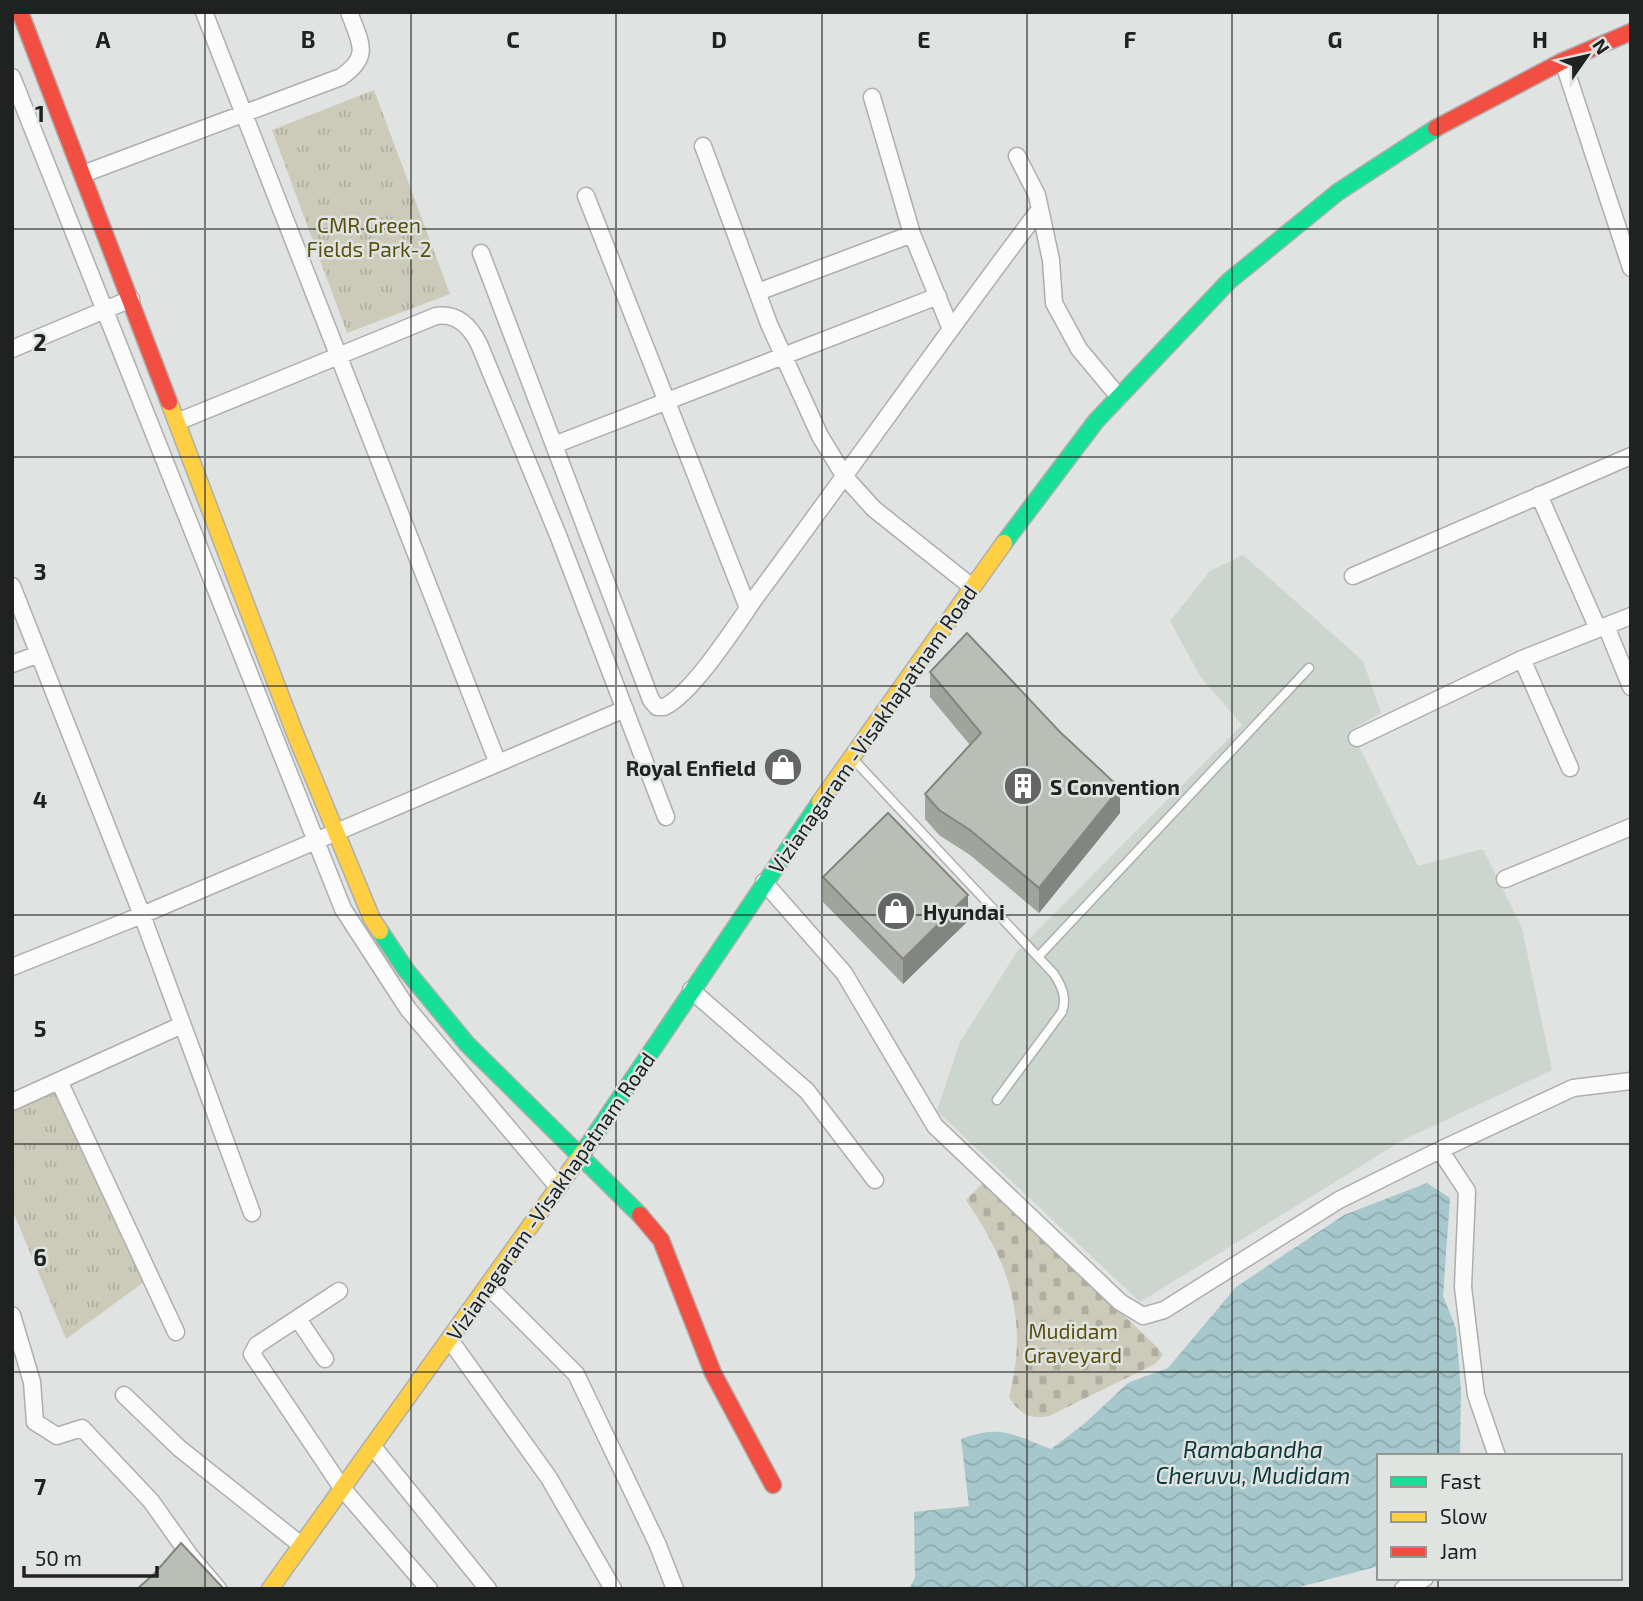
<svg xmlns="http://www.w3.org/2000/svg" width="1643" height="1601" font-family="'Exo 2',sans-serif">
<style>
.built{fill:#cdd5cf}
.cemetery{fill:url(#cemetery-stones)}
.park{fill:url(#park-tufts)}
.water{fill:url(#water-waves)}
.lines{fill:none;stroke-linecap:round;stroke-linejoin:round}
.lane-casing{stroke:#acafad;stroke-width:11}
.street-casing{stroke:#acafad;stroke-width:19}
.fast-casing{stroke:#acafad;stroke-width:19}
.slow-casing{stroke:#acafad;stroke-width:19}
.jam-casing{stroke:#acafad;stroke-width:19}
.lane{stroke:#fafbfa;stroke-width:8}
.street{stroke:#fafbfa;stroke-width:16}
.fast{stroke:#16e098;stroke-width:16}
.slow{stroke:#ffcf43;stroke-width:16}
.jam{stroke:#f24e42;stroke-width:16}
.wall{fill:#a1a39d}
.shaded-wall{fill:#838580}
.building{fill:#bbbeb7;stroke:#838580;stroke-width:2}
.grid{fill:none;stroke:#202221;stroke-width:2;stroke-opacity:0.55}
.labels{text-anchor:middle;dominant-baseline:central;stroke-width:5;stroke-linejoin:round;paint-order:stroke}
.park-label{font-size:21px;fill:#5a4f10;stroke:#dfe4e0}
.street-label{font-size:21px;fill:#202221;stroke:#dfe4e0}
.poi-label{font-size:21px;font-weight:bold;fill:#202221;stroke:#dfe4e0;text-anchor:start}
.water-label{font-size:23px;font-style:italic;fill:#0a383d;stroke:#dfe4e0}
.grid-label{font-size:23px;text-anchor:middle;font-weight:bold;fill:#202221;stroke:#dfe4e0;stroke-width:5;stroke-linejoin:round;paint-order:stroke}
</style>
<defs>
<pattern id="cemetery-stones" width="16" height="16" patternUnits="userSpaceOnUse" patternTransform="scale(1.75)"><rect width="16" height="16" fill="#cccbba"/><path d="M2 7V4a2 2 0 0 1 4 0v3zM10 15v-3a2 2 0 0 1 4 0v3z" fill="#afaea0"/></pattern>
<pattern id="park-tufts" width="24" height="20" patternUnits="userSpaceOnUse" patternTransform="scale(1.75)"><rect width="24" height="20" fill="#cccbba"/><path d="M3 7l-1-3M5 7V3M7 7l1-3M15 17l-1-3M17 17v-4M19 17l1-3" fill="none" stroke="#afaea0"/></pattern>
<pattern id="water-waves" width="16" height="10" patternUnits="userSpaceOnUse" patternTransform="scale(1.75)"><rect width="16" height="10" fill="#a6c7cb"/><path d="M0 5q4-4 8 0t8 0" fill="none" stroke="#8fabae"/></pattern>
</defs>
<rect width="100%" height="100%" fill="#e0e3e1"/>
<path class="built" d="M 1243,555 L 1363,661 L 1381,713 L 1351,730 L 1418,866 L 1483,849 L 1522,928 L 1552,1070 L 1403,1140 L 1140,1302 L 937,1111 L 960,1042 L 1018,950 L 1242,725 L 1200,676 L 1170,621 L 1210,571 Z"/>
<path class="cemetery" d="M 984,1182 L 1157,1347 L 1163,1355 L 1155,1364 L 1049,1416 C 1029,1420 1020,1414 1009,1397 C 1029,1321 1010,1264 966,1200 Z"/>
<path class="park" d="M 374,90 L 450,294 L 347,333 L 272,130 Z
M 58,1087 L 144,1282 L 66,1339 L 12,1209 L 12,1108 Z"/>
<path class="water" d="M 1427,1183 L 1450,1198 L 1443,1296 L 1456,1328 L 1461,1390 L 1460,1456 L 1379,1456 L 1379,1566 L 1292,1589 L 909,1589 L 915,1578 L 914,1512 L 969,1506 L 961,1439 C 1001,1424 1013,1435 1051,1449 L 1084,1424 L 1128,1383 L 1168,1368 L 1236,1287 L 1344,1215 Z"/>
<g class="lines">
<g class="lane-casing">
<path id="lane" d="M 854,760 L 1054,974 C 1062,987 1067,997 1062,1012 L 997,1100
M 1038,957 L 1309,668"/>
</g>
<g class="street-casing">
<path id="street" d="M 204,12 L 497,761
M 1563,61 L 1631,268
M 12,77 L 343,909 L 408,1009 L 558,1187
M 872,97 L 912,234 L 950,327
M 703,146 L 769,324 L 820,436 L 845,477 L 874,509 L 972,587
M 1017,156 L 1037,195 L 1051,260 L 1054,303 L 1079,349 L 1119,397
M 83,174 L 341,77 C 372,56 360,42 349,12
M 586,196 L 748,608
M 481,253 L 651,700 L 657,707 L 664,707 C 693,694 738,622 758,594 C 853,466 944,336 1040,209
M 758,292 L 912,234
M 12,349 L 131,299
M 177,422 L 436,316 C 457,313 470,326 479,344 L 558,535 L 666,817
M 554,445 L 938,296
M 1539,495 L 1598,629
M 1353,576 L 1631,456
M 12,586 L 142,915 L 252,1213
M 1606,626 L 1631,687
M 1522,659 L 1570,768
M 12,664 L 39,654
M 1357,738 L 1522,659 L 1631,616
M 1505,879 L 1631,827
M 764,882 L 844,973 L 935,1126 L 1120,1302 L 1143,1316 L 1164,1310 L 1339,1200 L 1440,1150 L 1573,1088 L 1631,1081
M 12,967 L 142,915 L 625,709
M 691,990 L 807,1091 L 875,1180
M 59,1081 L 176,1332
M 12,1102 L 182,1025
M 1440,1150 L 1467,1191 L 1463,1287 L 1476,1395 L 1497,1456
M 488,1286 L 576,1374 L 657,1543 L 675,1589
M 339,1291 L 257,1345 L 252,1354 L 342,1488 L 429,1589
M 12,1315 L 32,1382 L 35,1422 L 57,1436 L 82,1428 L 151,1501 L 190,1556 L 218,1589
M 298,1319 L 325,1359
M 450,1340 L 549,1478 L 613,1589
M 124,1395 L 179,1448 L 301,1545
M 374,1448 L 488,1589
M 1403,1589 L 1425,1578"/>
</g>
<g class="fast-casing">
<path id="fast" d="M 1004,543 L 1096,421 L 1229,281 L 1338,192 L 1436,128
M 380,931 L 406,970 L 467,1044 L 640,1215
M 584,1151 L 820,802"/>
</g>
<g class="slow-casing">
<path id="slow" d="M 169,402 L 294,731 L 372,919 L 380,931
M 820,802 L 1004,543
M 270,1589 L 584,1151"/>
</g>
<g class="jam-casing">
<path id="jam" d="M 20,12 L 169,402
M 1436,128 L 1563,61 L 1631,32
M 640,1215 L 661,1240 L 713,1373 L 773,1485"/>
</g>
<use href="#lane" class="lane"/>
<use href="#street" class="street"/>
<use href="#fast" class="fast"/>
<use href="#slow" class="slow"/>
<use href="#jam" class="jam"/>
</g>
<path class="wall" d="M 930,672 L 1120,813 L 1039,913 L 970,855 L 939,835 L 925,819 L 925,794 L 970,745 L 930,697 Z
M 823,877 L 968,921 L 903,984 L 823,902 Z"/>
<path class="shaded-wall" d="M 1120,788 L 1120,813 L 1039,913 L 1039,888 Z
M 968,895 L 968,921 L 903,984 L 903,959 Z"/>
<path class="building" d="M 967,633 L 1060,732 L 1120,788 L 1039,888 L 970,830 L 939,810 L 925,794 L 981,733 L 930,672 Z
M 888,813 L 968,895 L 903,959 L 823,877 Z
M 181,1543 L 224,1589 L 137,1589 L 154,1574 Z"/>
<path class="grid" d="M 205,12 L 205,1589M 411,12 L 411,1589M 616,12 L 616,1589M 822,12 L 822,1589M 1027,12 L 1027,1589M 1232,12 L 1232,1589M 1438,12 L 1438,1456M 12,229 L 1631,229M 12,457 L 1631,457M 12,686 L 1631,686M 12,915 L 1631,915M 12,1144 L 1631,1144M 12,1372 L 1631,1372M 1438,1578 L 1438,1589"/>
<defs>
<g id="shop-disc" transform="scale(2.0125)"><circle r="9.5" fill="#636664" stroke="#dfe4e0"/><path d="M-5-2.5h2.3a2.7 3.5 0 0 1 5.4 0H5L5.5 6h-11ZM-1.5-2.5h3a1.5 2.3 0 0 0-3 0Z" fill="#fff"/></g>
<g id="building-disc" transform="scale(2.0125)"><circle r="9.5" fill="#636664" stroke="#dfe4e0"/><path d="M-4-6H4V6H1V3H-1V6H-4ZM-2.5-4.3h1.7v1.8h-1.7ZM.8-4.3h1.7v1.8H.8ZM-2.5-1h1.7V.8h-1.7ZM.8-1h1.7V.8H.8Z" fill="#fff"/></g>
</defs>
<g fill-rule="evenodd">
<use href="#shop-disc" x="783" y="767"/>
<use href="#building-disc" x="1023" y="786"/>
<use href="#shop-disc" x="896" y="911"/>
</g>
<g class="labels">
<g class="park-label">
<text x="369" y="224">CMR Green<tspan x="369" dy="24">Fields Park-2</tspan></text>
<text x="1073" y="1330">Mudidam<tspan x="1073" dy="24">Graveyard</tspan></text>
</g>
<g class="street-label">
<text transform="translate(872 729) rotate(-55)">Vizianagaram -Visakhapatnam Road</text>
<text transform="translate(550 1196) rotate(-55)">Vizianagaram -Visakhapatnam Road</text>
</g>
<g class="poi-label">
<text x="756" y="767" text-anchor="end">Royal Enfield</text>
<text x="1050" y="786">S Convention</text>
<text x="923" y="911">Hyundai</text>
</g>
<g class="water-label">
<text x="1253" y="1449">Ramabandha<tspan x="1253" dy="26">Cheruvu, Mudidam</tspan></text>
</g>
</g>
<g class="grid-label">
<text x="103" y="48">A</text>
<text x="308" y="48">B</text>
<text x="513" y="48">C</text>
<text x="719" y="48">D</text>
<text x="924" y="48">E</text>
<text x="1130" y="48">F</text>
<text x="1335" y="48">G</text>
<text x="1540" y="48">H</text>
<text x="40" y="122">1</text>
<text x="40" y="351">2</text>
<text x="40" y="580">3</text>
<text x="40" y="808">4</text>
<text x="40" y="1037">5</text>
<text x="40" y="1266">6</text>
<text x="40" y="1495">7</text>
</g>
<rect width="1643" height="1601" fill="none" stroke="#202221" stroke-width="28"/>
<rect x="1377" y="1454" width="245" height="126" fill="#dfe4e0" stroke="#939694" stroke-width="2"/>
<rect x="1391" y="1477" width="35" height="10" fill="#16e098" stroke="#939694" stroke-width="2"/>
<text x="1440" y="1489" font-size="21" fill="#202221">Fast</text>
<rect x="1391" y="1512" width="35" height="10" fill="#ffcf43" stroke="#939694" stroke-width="2"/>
<text x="1440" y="1524" font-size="21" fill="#202221">Slow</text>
<rect x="1391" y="1547" width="35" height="10" fill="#f24e42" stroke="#939694" stroke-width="2"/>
<text x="1440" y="1559" font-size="21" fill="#202221">Jam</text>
<g transform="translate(1587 56) rotate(56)" stroke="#dfe4e0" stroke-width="5" paint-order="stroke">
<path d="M0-5L12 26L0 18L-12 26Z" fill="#202221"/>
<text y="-10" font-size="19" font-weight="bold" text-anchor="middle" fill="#202221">N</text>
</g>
<path d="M24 1566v10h133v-10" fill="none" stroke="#202221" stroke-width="3.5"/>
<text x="35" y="1566" font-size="21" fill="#202221" stroke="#dfe4e0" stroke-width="5" paint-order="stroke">50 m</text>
</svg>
